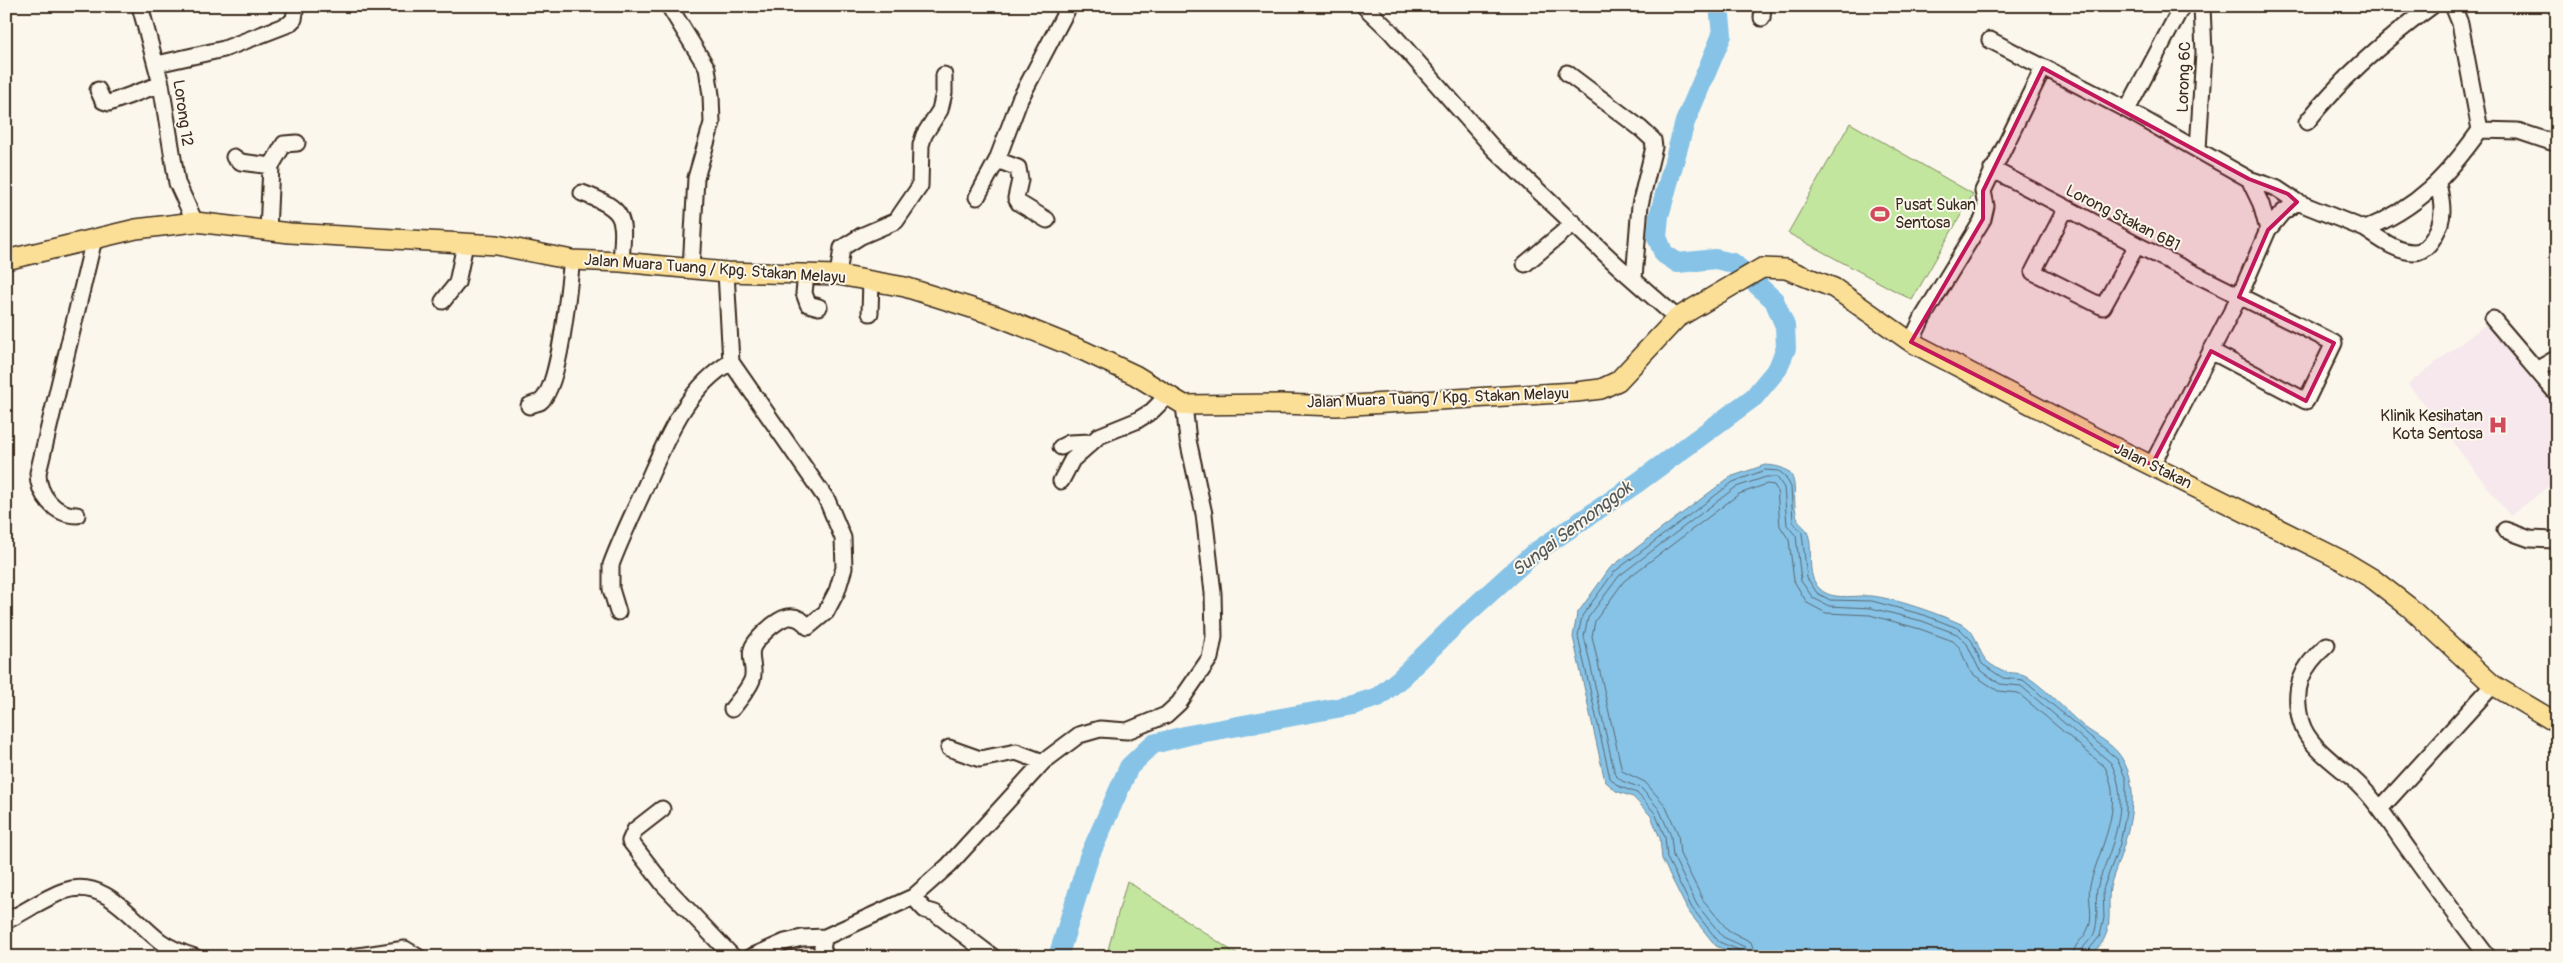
<svg xmlns="http://www.w3.org/2000/svg" width="2563" height="963" font-family="Pangolin,sans-serif">
<style>
.built{fill:#f6e8ed}
.green{fill:#c3e69f;stroke:#7f885e}
.water{fill:#87c3e7;stroke:#698697}
.lines{fill:none;stroke-linecap:round;stroke-linejoin:round}
.shore{stroke:#59676e;stroke-width:1}
.river{stroke:#87c3e7;stroke-width:20}
.minor-casing{stroke:#3b2a1e;stroke-width:19}
.major-casing{stroke:#3b2a1e;stroke-width:22}
.minor{stroke:#fbf7ec;stroke-width:15}
.major{stroke:#fbdf96;stroke-width:19}
.marked{fill:#c2185b;fill-opacity:0.2;stroke:#c2185b;stroke-width:4;stroke-linejoin:round}
.labels{text-anchor:middle;dominant-baseline:central;stroke-width:4;stroke-linejoin:round;paint-order:stroke}
.street-label{font-size:16px;fill:#3b2a1e;stroke:#fbf7ec}
.poi-label{font-size:16px;fill:#3b2a1e;stroke:#fbf7ec;text-anchor:start}
.water-label{font-size:18px;font-style:italic;fill:#52585a;stroke:#fbf7ec}
</style>
<rect width="100%" height="100%" fill="#fbf7ec"/>
<filter id="ink" filterUnits="userSpaceOnUse"><feTurbulence type="fractalNoise" baseFrequency=".02" numOctaves="2"/><feDisplacementMap in="SourceGraphic" scale="10" xChannelSelector="R" yChannelSelector="G"/><feConvolveMatrix kernelMatrix="1 2 1 2 8 2 1 2 1" color-interpolation-filters="sRGB"/></filter>
<g filter="url(#ink)">
<path class="built" d="M 2489,322 L 2557,410 L 2557,480 L 2510,516 L 2408,384 Z"/>
<path class="green" d="M 1850,123 L 1973,194 L 1912,300 L 1788,233 Z
M 1127,881 L 1241,957 L 1106,957 Z"/>
<path class="water" d="M 1765,465 C 1808,467 1788,493 1798,520 C 1799,524 1805,527 1807,531 C 1815,550 1804,574 1820,589 C 1832,601 1855,595 1871,596 C 1894,598 1939,614 1961,624 C 1978,631 1976,649 1986,660 C 1989,664 1994,666 1998,669 C 2007,675 2018,671 2026,676 C 2048,690 2064,710 2083,726 C 2096,736 2112,743 2121,757 C 2145,793 2125,843 2112,880 C 2105,899 2114,921 2104,939 C 2101,946 2094,951 2090,957 L 1743,957 L 1716,946 L 1688,911 L 1662,859 L 1660,838 L 1651,816 L 1633,797 L 1616,791 L 1605,781 L 1573,637 L 1577,614 L 1610,568 L 1730,477 Z"/>
<g class="lines">
<path class="shore" d="M 1742,957 L 1739,950 L 1719,942 L 1692,908 L 1667,858 L 1665,837 L 1655,813 L 1637,793 L 1618,786 L 1610,778 L 1578,636 L 1582,616 L 1614,572 L 1733,482 L 1765,470 L 1779,471 L 1785,476 L 1791,487 L 1793,522 L 1802,533 L 1807,578 L 1817,593 L 1830,600 L 1872,601 L 1924,615 L 1960,629 L 1972,641 L 1982,664 L 2003,678 L 2023,680 L 2117,759 L 2126,779 L 2126,812 L 2120,844 L 2103,889 L 2104,918 L 2100,936 L 2087,952 L 2086,957
M 1749,957 L 1745,947 L 1723,937 L 1697,905 L 1673,856 L 1671,836 L 1659,809 L 1641,788 L 1622,781 L 1615,775 L 1584,636 L 1588,618 L 1619,576 L 1736,487 L 1766,477 L 1777,477 L 1784,488 L 1787,525 L 1796,536 L 1801,581 L 1813,598 L 1829,606 L 1871,608 L 1922,621 L 1957,634 L 1967,644 L 1979,669 L 2000,684 L 2021,686 L 2111,763 C 2127,795 2119,827 2107,860 C 2104,869 2099,879 2097,889 C 2095,903 2099,916 2095,931 C 2092,941 2081,945 2080,957
M 1756,957 L 1751,942 L 1728,930 L 1703,900 L 1680,854 L 1678,834 L 1665,805 L 1645,782 L 1622,771 L 1592,636 L 1595,621 L 1624,581 L 1739,494 L 1767,484 L 1774,485 L 1777,490 L 1780,526 L 1789,540 L 1794,581 L 1807,603 L 1826,613 L 1870,615 L 1920,629 L 1953,641 L 1960,648 L 1968,668 L 1974,675 L 1998,691 L 2018,693 L 2105,767 C 2125,808 2100,845 2090,885 C 2087,900 2095,917 2087,931 C 2082,941 2073,944 2073,957"/>
<path class="river" d="M 1058,957 L 1089,857 L 1129,767 L 1153,744 L 1189,735 L 1353,705 L 1378,697 L 1401,678 L 1462,618 L 1534,553 L 1637,483 L 1754,397 L 1778,368 L 1786,348 L 1785,326 L 1774,300 L 1733,263 L 1715,259 L 1678,263 L 1664,254 L 1657,237 L 1659,216 L 1685,122 L 1722,35 L 1719,6"/>
<g class="minor-casing">
<path id="minor" d="M 140,6 L 161,84 L 177,183 L 195,222
M 669,6 L 707,68 L 711,95 L 712,123 L 696,178 L 691,269
M 1364,6 L 1390,31 L 1494,149 L 1618,266 L 1677,318
M 1762,18 L 1763,6
M 1990,40 L 2127,110 L 2249,179 L 2276,188 L 2297,202 L 2365,229 C 2418,208 2447,176 2480,130 L 2460,23 L 2453,6
M 157,64 L 224,49 L 289,24 L 294,19 L 296,6
M 1567,73 L 1640,128 L 1653,140 L 1654,147 L 1640,205 L 1634,278
M 98,90 L 103,101 L 109,103 L 161,84
M 2127,110 L 2182,6
M 2307,122 C 2342,77 2385,40 2432,6
M 2480,130 L 2518,131 L 2557,144
M 2198,149 L 2204,53 L 2202,6
M 234,157 L 241,162 L 271,166
M 997,160 L 1018,168 L 1020,180 L 1016,198 L 1019,203 L 1047,220
M 1992,169 L 2137,245 L 2334,343 L 2306,401 L 2211,351
M 2249,179 L 2261,204 L 2268,230 L 2282,213 L 2297,202
M 582,193 C 628,210 624,218 621,262
M 977,197 L 997,160 L 1020,99 L 1069,6
M 2066,208 L 2033,272 L 2103,307 L 2137,245
M 2365,229 C 2379,238 2396,252 2414,252 C 2430,252 2442,225 2442,211 C 2442,202 2440,192 2438,184
M 268,231 L 271,166 L 284,144 L 297,143
M 1525,264 L 1574,223
M 726,272 L 731,362 L 827,500 L 843,538 L 844,568 L 837,591 L 826,612 L 808,627 C 794,609 780,618 766,631 C 761,636 754,642 752,649 C 749,660 756,669 752,680 C 748,690 739,700 732,709
M 806,275 L 804,293 L 808,304 L 819,307
M 838,275 L 842,248 L 861,236 L 896,221 L 920,186 L 921,145 L 924,135 L 940,110 L 944,93 L 944,75
M 443,301 L 457,283 L 465,244
M 870,313 L 871,281
M 2493,319 L 2557,394
M 1911,342 L 1923,317 L 1983,219 L 1986,206 L 1983,191 L 2043,68
M 2538,369 L 2557,358
M 529,406 C 532,404 537,403 540,402 C 561,387 568,287 572,260
M 1061,447 L 1069,443 L 1091,442
M 2152,465 L 2239,297 L 2268,230
M 1061,481 L 1072,460 L 1099,436 L 1136,421 L 1152,411 L 1168,395
M 77,515 C 54,515 38,494 38,473 L 94,239
M 2505,530 L 2530,539 L 2557,540
M 618,612 L 611,589 L 611,565 C 621,538 634,512 646,485 C 666,441 686,387 731,362
M 2327,645 C 2301,667 2292,689 2301,722 C 2308,746 2335,763 2352,778 C 2376,799 2392,827 2411,853 C 2436,888 2461,922 2488,957
M 949,748 L 980,759 L 1016,752 L 1043,762
M 662,809 L 635,830 L 630,841 L 664,885 L 733,957
M 2380,809 L 2493,685
M 913,897 L 925,910 L 935,913 L 993,957
M 6,921 C 25,912 44,898 64,891 C 105,877 132,920 160,941 C 171,949 182,953 195,957
M 825,937 L 822,947 L 826,957
M 352,957 L 405,949 L 418,957
M 751,957 L 785,942 L 802,938 L 825,937 L 913,897 L 949,865 L 1043,762 L 1079,735 L 1100,729 L 1127,731 L 1166,715 L 1179,703 L 1210,658 L 1214,637 L 1213,593 L 1204,514 L 1188,440 L 1184,405"/>
</g>
<g class="major-casing">
<path id="major" d="M 6,260 L 136,229 L 195,222 L 290,233 L 497,245 L 572,260 L 621,262 L 726,272 L 838,275 L 905,287 L 997,316 L 1084,351 L 1135,375 L 1184,405 L 1281,404 L 1336,406 L 1576,392 L 1601,389 L 1618,381 L 1677,318 L 1762,268 L 1786,269 L 1834,288 L 1911,342 L 2092,436 L 2343,561 L 2373,579 L 2409,607 L 2493,685 L 2557,723"/>
</g>
<use href="#minor" class="minor"/>
<use href="#major" class="major"/>
</g>
</g>
<path class="marked" d="M 2043,68 L 2249,179 L 2288,194 L 2297,202 L 2268,230 L 2239,297 L 2334,343 L 2306,401 L 2211,351 L 2152,465 L 1911,342 L 1983,219 L 1983,191 Z"/>
<defs>
<g id="stadium-bare" transform="scale(1.5)"><path d="M0-5a6.5 5 0 1 0 0 10a6.5 5 0 1 0 0-10ZM-3.5-1.8h7v3.6h-7Z" fill="#d1495b" stroke="#fbf7ec" stroke-width="2.5" paint-order="stroke"/></g>
<g id="hospital-bare" transform="scale(1.5)"><path d="M-5-5h3v3.5h4V-5h3V5h-3V1.5h-4V5h-3Z" fill="#d1495b" stroke="#fbf7ec" stroke-width="2.5" paint-order="stroke"/></g>
</defs>
<g fill-rule="evenodd">
<use href="#stadium-bare" x="1880" y="214"/>
<use href="#hospital-bare" x="2498" y="425"/>
</g>
<g class="labels">
<g class="street-label">
<text transform="translate(2184 77) rotate(-88)">Lorong 6C</text>
<text transform="translate(183 113) rotate(82)">Lorong 12</text>
<text transform="translate(2123 218) rotate(27)">Lorong Stakan 6B1</text>
<text transform="translate(715 269) rotate(4)">Jalan Muara Tuang / Kpg. Stakan Melayu</text>
<text transform="translate(1438 398) rotate(-2)">Jalan Muara Tuang / Kpg. Stakan Melayu</text>
<text transform="translate(2153 466) rotate(26)">Jalan Stakan</text>
</g>
<g class="poi-label">
<text x="1895" y="205">Pusat Sukan<tspan x="1895" dy="18">Sentosa</tspan></text>
<text x="2483" y="416" text-anchor="end">Klinik Kesihatan<tspan x="2483" dy="18">Kota Sentosa</tspan></text>
</g>
<g class="water-label">
<text transform="translate(1572 529) rotate(-37)">Sungai Semonggok</text>
</g>
</g>
<rect width="2563" height="963" fill="none" stroke="#fbf7ec" stroke-width="25"/>
<rect x="12" y="12" width="2538" height="938" fill="none" stroke="#3b2a1e" stroke-width="2" filter="url(#ink)"/>
</svg>
